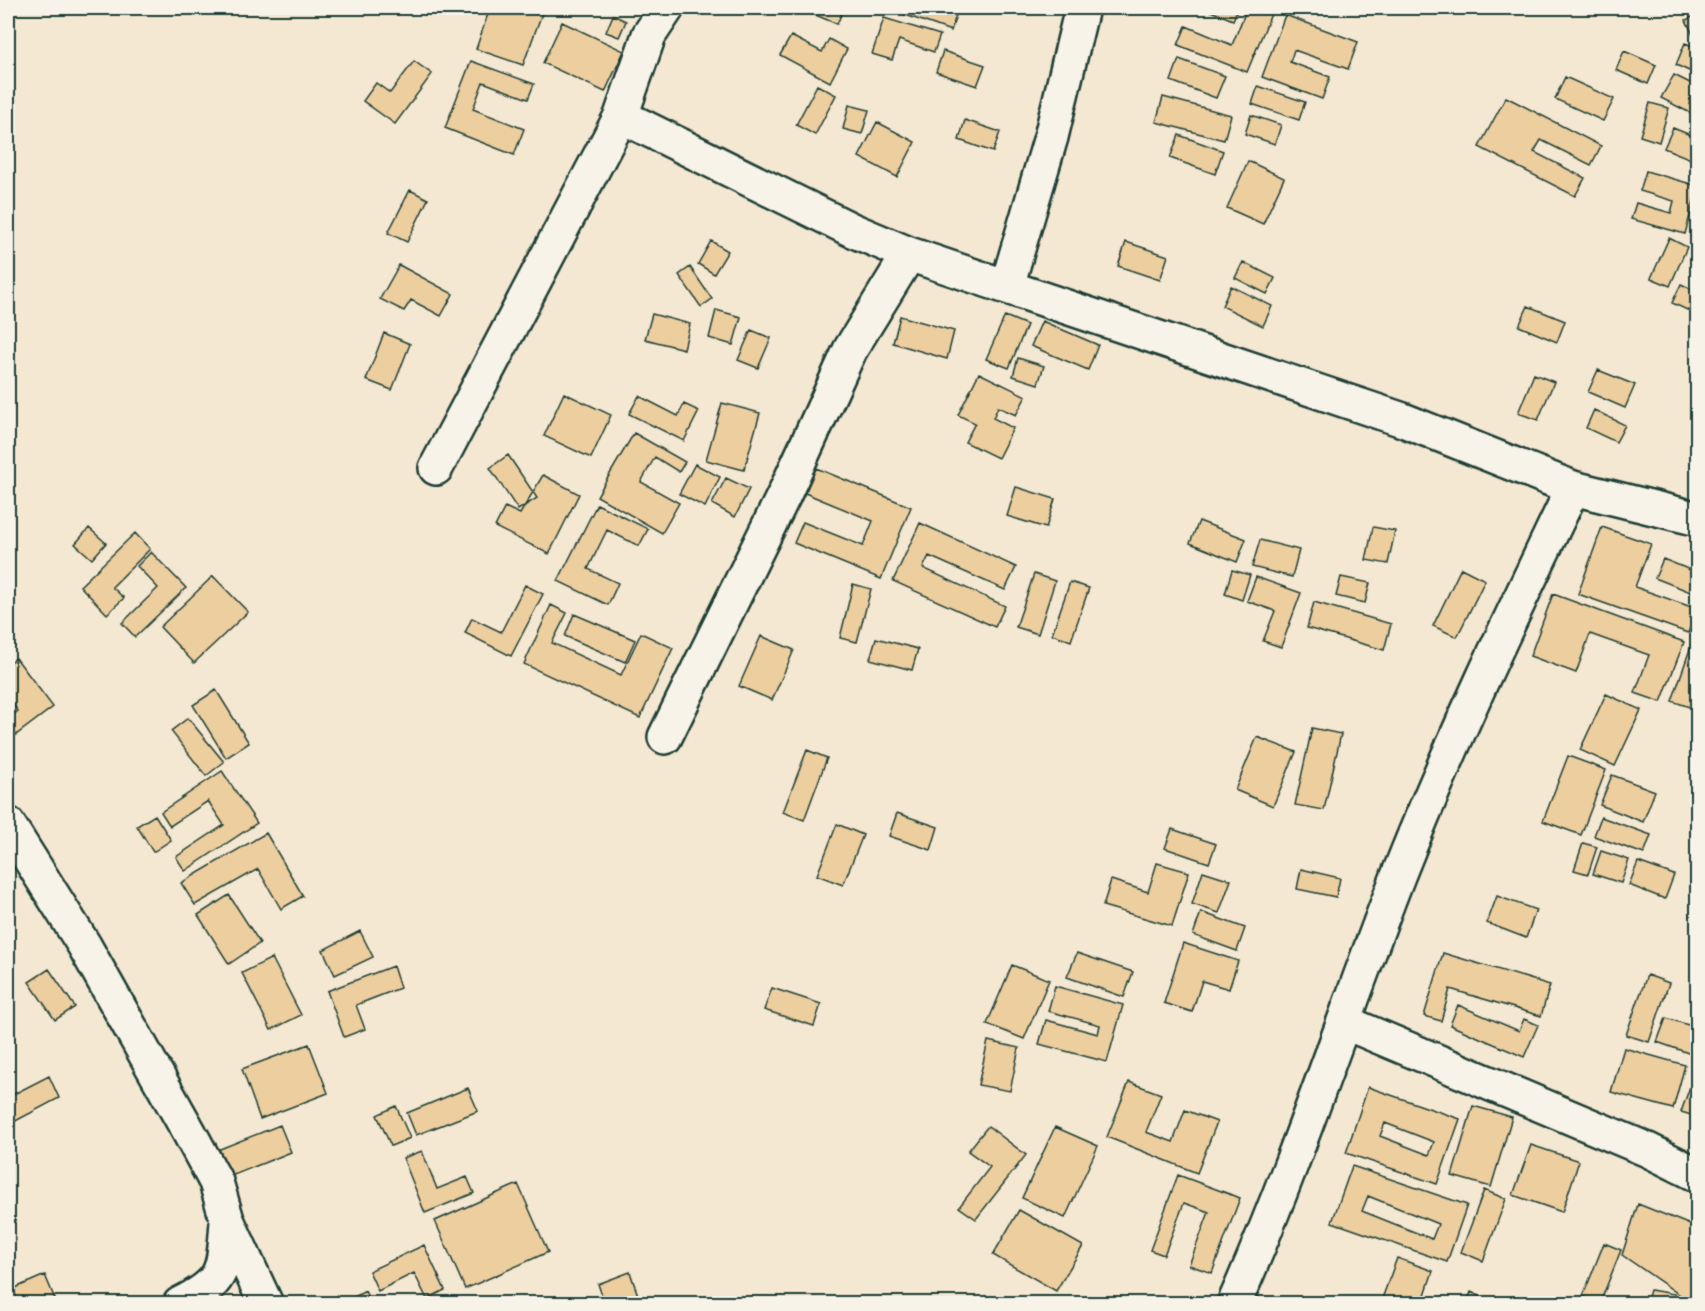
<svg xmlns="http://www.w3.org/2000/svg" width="1705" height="1311" font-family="'Playpen Sans',sans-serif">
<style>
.building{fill:#edce9f;stroke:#1f3d34;stroke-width:1.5;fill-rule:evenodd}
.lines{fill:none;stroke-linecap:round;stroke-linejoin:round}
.minor-casing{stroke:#1f3d34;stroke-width:38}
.minor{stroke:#f7f3e8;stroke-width:33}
</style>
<rect width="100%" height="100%" fill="#f4e8d2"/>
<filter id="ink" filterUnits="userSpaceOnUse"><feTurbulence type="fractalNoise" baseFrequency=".0167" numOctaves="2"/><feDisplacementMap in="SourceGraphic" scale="12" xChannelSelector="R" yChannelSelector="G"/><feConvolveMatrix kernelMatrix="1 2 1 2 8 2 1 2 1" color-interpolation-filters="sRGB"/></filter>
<g filter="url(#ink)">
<path class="building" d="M 461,8 L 474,8 L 472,14 L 461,10 Z
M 490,8 L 544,8 L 523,65 L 476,49 Z
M 799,8 L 844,8 L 837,24 Z
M 895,8 L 942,8 L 957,12 L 951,31 L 894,11 Z
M 1203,8 L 1238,8 L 1233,20 Z
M 1247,8 L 1271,14 L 1247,72 L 1178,45 L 1186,26 L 1232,45 Z
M 1698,14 L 1698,38 L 1695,39 L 1686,20 Z
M 613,15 L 626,21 L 619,37 L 606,32 Z
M 1285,15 L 1358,42 L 1348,69 L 1294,50 L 1290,62 L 1330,77 L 1322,99 L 1262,77 Z
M 884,18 L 940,35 L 934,52 L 899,40 L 892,60 L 872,54 Z
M 562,22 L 624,51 L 605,92 L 543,63 Z
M 791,36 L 822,52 L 829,39 L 847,49 L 830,82 L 780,55 Z
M 1685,43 L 1698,48 L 1698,75 L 1676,65 Z
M 943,51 L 985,65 L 977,86 L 936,72 Z
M 1624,51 L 1656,65 L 1648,84 L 1616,70 Z
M 1179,59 L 1225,76 L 1216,98 L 1171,81 Z
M 414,61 L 432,74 L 395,124 L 363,101 L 376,83 L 390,93 Z
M 471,61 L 534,84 L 528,99 L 483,82 L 473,109 L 524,129 L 514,155 L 445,128 Z
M 1674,75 L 1698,87 L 1698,117 L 1661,98 Z
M 1565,77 L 1614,99 L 1603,121 L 1555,99 Z
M 817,85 L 836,95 L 815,135 L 796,125 Z
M 1258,86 L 1305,102 L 1299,120 L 1252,104 Z
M 1163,97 L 1231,115 L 1224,140 L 1156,122 Z
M 1506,97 L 1601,146 L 1591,165 L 1541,140 L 1534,152 L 1585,178 L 1575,196 L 1479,147 Z
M 1650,103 L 1669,108 L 1659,142 L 1640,136 Z
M 849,105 L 869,110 L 862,134 L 843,129 Z
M 1251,115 L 1281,125 L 1275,144 L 1245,134 Z
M 965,120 L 1000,132 L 993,152 L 959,140 Z
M 877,122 L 915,142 L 897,177 L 859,157 Z
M 1673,128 L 1698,138 L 1698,162 L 1664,148 Z
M 1179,135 L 1223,151 L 1215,174 L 1170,158 Z
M 1248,161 L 1284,178 L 1263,224 L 1227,208 Z
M 1646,171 L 1698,186 L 1685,234 L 1631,219 L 1636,203 L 1671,213 L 1674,201 L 1640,191 Z
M 410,190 L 428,199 L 407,242 L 388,233 Z
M 1669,238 L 1687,247 L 1670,286 L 1651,278 Z
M 711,241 L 728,251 L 714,274 L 698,264 Z
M 1126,242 L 1168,256 L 1160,280 L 1118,266 Z
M 1243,262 L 1275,278 L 1267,294 L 1235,278 Z
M 399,265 L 453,294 L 441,316 L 411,300 L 404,311 L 380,299 Z
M 690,267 L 712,299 L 701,307 L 679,275 Z
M 1681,284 L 1698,292 L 1698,315 L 1672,303 Z
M 1231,286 L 1272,306 L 1263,326 L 1222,306 Z
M 1528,306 L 1565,321 L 1557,342 L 1519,326 Z
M 716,310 L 741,317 L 733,345 L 709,338 Z
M 652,314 L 690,324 L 684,349 L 645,339 Z
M 900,316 L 954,331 L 947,359 L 893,343 Z
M 1005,316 L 1027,325 L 1009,368 L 986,359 Z
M 1042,321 L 1098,345 L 1088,370 L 1031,346 Z
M 751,330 L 771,338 L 758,368 L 738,360 Z
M 384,333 L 410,344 L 392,390 L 366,380 Z
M 1018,358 L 1044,366 L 1038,384 L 1013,376 Z
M 1598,370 L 1635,385 L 1625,408 L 1588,392 Z
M 979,373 L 1026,396 L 1016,415 L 998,407 L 993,418 L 1013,428 L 998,458 L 965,442 L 975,423 L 958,415 Z
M 1534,374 L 1554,382 L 1538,420 L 1518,413 Z
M 564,393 L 611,415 L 591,458 L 544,436 Z
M 639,396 L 678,416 L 684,404 L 699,411 L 684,441 L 629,414 Z
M 722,403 L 760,413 L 744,470 L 706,460 Z
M 1594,410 L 1625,425 L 1616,442 L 1586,428 Z
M 634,433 L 685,462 L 679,472 L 655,457 L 641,482 L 679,503 L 662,533 L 597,496 Z
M 508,455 L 537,498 L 518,510 L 490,468 Z
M 695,464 L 720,477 L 705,507 L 679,494 Z
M 816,468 L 911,507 L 881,579 L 794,543 L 803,522 L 863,546 L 873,521 L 805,493 Z
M 543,475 L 579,494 L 549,554 L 495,527 L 505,507 L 520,514 Z
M 726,478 L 749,489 L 735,517 L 712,504 Z
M 1016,487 L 1055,499 L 1046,528 L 1007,516 Z
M 597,504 L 648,529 L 639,546 L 607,530 L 588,569 L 618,583 L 608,605 L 558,581 Z
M 1199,521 L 1246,539 L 1237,562 L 1190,543 Z
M 920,523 L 1016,567 L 1005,590 L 929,556 L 923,568 L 1005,606 L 995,627 L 893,581 Z
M 1373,527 L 1395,531 L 1388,564 L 1366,560 Z
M 1602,527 L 1651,544 L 1635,587 L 1697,609 L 1688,633 L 1578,594 Z
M 89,528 L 106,543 L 92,559 L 75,544 Z
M 135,533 L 150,549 L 112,587 L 124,598 L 107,614 L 80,586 Z
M 1260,540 L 1299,550 L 1292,577 L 1252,567 Z
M 151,552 L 186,588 L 135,637 L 122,623 L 158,588 L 137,566 Z
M 1663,559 L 1698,573 L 1698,595 L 1655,578 Z
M 1461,568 L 1485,580 L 1457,637 L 1433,626 Z
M 1232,570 L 1250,575 L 1242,600 L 1225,594 Z
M 1034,574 L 1055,581 L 1038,634 L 1016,627 Z
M 213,576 L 248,612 L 194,663 L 160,627 Z
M 1256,577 L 1301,593 L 1281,647 L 1263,641 L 1275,611 L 1247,601 Z
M 1341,577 L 1370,583 L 1365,603 L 1336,596 Z
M 1070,582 L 1089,588 L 1071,641 L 1052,634 Z
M 853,584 L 871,589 L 857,642 L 840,638 Z
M 525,585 L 543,594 L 511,656 L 465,633 L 472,618 L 501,632 Z
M 1553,594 L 1684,642 L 1661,702 L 1635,693 L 1649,655 L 1590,634 L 1576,673 L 1530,656 Z
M 1314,602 L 1391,624 L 1384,650 L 1307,628 Z
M 551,605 L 567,613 L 552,643 L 621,675 L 641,633 L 673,648 L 640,718 L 524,664 Z
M 574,614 L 635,640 L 625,662 L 565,636 Z
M 1697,629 L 1698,630 L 1698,710 L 1672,701 Z
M 761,636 L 794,650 L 772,700 L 739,686 Z
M 876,638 L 918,649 L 912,670 L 870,659 Z
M 16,658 L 53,707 L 8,741 L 8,719 L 18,711 L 8,697 L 8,664 Z
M 216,690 L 249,743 L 226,758 L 193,705 Z
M 1606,694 L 1641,710 L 1615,766 L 1580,750 Z
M 188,718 L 224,762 L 206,776 L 171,731 Z
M 1312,728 L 1341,734 L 1324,810 L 1295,805 Z
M 1257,737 L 1296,752 L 1273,806 L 1235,790 Z
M 807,750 L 827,758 L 804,820 L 783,812 Z
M 1568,756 L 1606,770 L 1581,835 L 1543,821 Z
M 222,771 L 257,823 L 185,871 L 176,857 L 224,825 L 208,801 L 170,826 L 161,812 Z
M 1612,775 L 1655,791 L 1643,822 L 1600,805 Z
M 897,813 L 938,827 L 931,850 L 889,836 Z
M 155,815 L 171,840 L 153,852 L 137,826 Z
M 1601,817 L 1651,835 L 1644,854 L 1594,836 Z
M 837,824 L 863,835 L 843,885 L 817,875 Z
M 1172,829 L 1216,844 L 1209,863 L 1165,848 Z
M 266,833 L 303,896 L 281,909 L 258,869 L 195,905 L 181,883 Z
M 1583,843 L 1597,847 L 1588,874 L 1574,870 Z
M 1601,851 L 1629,860 L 1621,883 L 1593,874 Z
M 1638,862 L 1674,875 L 1665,899 L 1629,885 Z
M 1157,863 L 1189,872 L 1172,926 L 1103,906 L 1111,880 L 1148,892 Z
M 1301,869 L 1340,878 L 1336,897 L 1297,889 Z
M 1203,871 L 1231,880 L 1219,913 L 1192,904 Z
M 229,895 L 260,943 L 229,964 L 198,915 Z
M 1497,896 L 1536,910 L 1526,938 L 1487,923 Z
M 1201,912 L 1245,928 L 1237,951 L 1193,935 Z
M 360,931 L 373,957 L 335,975 L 323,950 Z
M 1183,943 L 1238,961 L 1229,989 L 1202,981 L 1192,1012 L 1164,1003 Z
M 1077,953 L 1133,972 L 1124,997 L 1067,977 Z
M 1443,953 L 1550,985 L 1541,1016 L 1450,989 L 1441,1021 L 1424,1016 Z
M 272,958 L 301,1015 L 271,1030 L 242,973 Z
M 1012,965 L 1049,980 L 1024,1039 L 987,1024 Z
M 393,966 L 400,988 L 356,1005 L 365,1029 L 344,1037 L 327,991 Z
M 49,969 L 75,1007 L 55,1020 L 29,982 Z
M 1647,975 L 1669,983 L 1649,1042 L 1626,1035 Z
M 1055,986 L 1123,1005 L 1107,1062 L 1039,1044 L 1046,1020 L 1098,1034 L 1100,1025 L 1048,1011 Z
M 772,988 L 821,1004 L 814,1026 L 764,1010 Z
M 1458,1005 L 1519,1031 L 1524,1019 L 1538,1025 L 1524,1057 L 1450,1025 Z
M 1666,1018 L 1698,1028 L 1698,1044 L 1694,1055 L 1657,1042 Z
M 988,1041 L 1019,1048 L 1010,1091 L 978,1085 Z
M 309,1044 L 328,1093 L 260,1119 L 242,1069 Z
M 1624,1048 L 1685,1065 L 1673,1109 L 1611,1092 Z
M 1698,1064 L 1698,1117 L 1681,1112 Z
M 49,1076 L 59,1098 L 8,1125 L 8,1097 Z
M 1129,1082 L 1161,1094 L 1146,1132 L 1173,1142 L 1185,1110 L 1217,1122 L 1197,1173 L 1107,1137 Z
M 1368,1087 L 1460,1119 L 1437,1184 L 1346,1153 ZM 1385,1123 L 1434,1142 L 1429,1155 L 1380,1136 Z
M 468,1088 L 478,1111 L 416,1135 L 407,1113 Z
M 396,1106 L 410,1138 L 391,1146 L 377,1115 Z
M 1473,1106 L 1512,1117 L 1491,1187 L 1452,1176 Z
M 280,1125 L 291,1152 L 226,1178 L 215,1151 Z
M 988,1126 L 1026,1155 L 976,1219 L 959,1207 L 990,1167 L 968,1151 Z
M 1055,1127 L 1098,1146 L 1065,1218 L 1022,1198 Z
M 1531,1145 L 1579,1161 L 1562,1212 L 1513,1195 Z
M 422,1151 L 437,1189 L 467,1177 L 474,1193 L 425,1213 L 403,1158 Z
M 1352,1166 L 1467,1205 L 1447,1262 L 1332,1222 ZM 1368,1196 L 1438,1224 L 1432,1239 L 1362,1211 Z
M 1178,1175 L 1240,1198 L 1212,1273 L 1189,1265 L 1209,1212 L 1184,1203 L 1164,1255 L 1150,1250 Z
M 518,1184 L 548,1252 L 465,1289 L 435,1221 Z
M 1484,1190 L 1506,1199 L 1483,1261 L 1461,1252 Z
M 1638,1204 L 1698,1228 L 1698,1304 L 1693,1304 L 1622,1255 Z
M 1019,1210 L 1083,1246 L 1056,1291 L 993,1255 Z
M 1604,1243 L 1621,1250 L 1600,1303 L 1583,1296 Z
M 424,1245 L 445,1290 L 427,1299 L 414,1273 L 378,1291 L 369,1271 Z
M 1397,1258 L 1433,1271 L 1422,1304 L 1380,1304 Z
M 630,1272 L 641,1304 L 605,1304 L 598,1284 Z
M 45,1275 L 57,1304 L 19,1304 L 13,1289 Z
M 1650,1290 L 1675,1294 L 1673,1304 L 1646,1304 Z
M 365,1291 L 371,1304 L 342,1304 Z
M 1471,1292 L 1497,1304 L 1466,1304 Z"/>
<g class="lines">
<g class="minor-casing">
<path id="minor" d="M 621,116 L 852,230 L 909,254 L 1403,420 L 1573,488 L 1698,519
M 1007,286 L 1051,137 L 1082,8
M 436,468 L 621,116 L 649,35 L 667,8
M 665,737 L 783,497 L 850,350 L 909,254
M 8,824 L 84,945 L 189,1132 L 216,1182 L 227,1220 L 266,1304
M 1344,1022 L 1648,1150 L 1698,1175
M 180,1304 C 226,1281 223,1270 227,1222
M 1234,1304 C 1296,1164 1343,1018 1398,876 C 1450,744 1512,615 1573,488"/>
</g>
<use href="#minor" class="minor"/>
</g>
</g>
<rect width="1705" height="1311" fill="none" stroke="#f7f3e8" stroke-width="30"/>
<rect x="15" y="15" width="1675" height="1281" fill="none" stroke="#1f3d34" stroke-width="2" filter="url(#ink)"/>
</svg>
